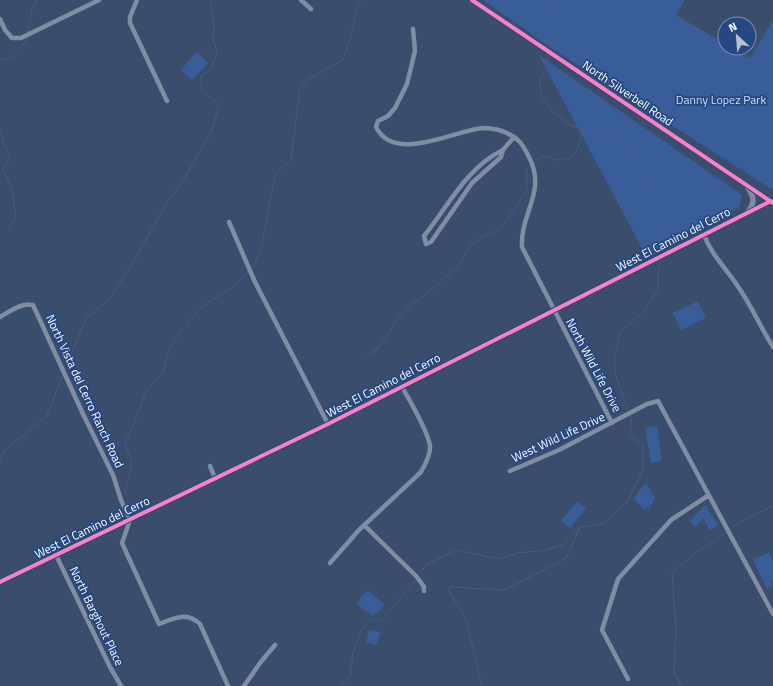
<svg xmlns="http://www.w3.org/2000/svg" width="773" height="686" font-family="'Titillium Web',sans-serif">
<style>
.green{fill:#395d98}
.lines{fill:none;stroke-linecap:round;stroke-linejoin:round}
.stream{stroke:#455c86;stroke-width:1}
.minor{stroke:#808da3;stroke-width:4.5}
.major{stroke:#7e8ba0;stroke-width:5.5}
.cycleway-casing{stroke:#254782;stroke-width:6}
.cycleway{stroke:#ff80c0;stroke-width:4}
.labels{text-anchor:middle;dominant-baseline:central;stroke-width:3.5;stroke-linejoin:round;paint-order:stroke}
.street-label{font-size:12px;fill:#fff;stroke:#254782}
.park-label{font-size:12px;fill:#d0def5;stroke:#254782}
</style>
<rect width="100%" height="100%" fill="#3a4d6d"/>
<path class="green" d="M 483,0 L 685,0 L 676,15 L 725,44 L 725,48 L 732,48 L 750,58 L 773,20 L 773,188 L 771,189 L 550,47 Z
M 197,51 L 208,63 L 192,80 L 181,70 Z
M 539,55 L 742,195 L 739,207 L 645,254 Z
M 698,301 L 706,318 L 681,330 L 673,313 Z
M 657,426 L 662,461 L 651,463 L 645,428 Z
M 646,483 L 655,498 L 649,509 L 647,507 L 645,510 L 634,499 L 638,492 Z
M 577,501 L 586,508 L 570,528 L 561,521 Z
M 705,505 L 718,525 L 710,531 L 703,518 L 695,527 L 690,521 Z
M 769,552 L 773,561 L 773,580 L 771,581 L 773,586 L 767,589 L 753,560 Z
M 368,590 L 385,605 L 373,616 L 357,604 L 361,596 Z
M 369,630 L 380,632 L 377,645 L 366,642 Z"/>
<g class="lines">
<path class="stream" d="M 28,33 L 32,10 L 37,0
M 552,50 L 558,33 L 553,0
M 550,55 L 540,80 L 541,96 L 552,111 L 570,125 L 587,131 L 612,135 L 625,143 L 651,180 L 656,194 L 653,208 L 657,221 L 664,228 L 668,247 L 665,253
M 0,60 C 15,58 20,51 27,38
M 0,127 L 3,142 L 10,158 L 3,169 L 12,190 L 16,216 L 9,228
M 536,161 L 543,156 L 558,160 L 571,158 L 577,150 L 583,130
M 251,268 L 255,263 L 262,245 L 275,174 L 291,160 L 300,87 L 309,79 L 343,60 L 349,42 L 358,5 L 362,0
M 186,325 L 202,307 L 236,285 L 248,271
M 366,355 L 375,351 L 383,342 L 398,318 L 411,304 L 422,298 L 459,265 L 470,246 L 481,238 L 501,229 L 527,190 L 527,168
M 65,369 L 86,318 L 109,300 L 131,266 L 169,199 L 181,184 L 211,132 L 218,111 L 218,106 L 215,101 L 203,91 L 200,83 L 202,75 L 211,70 L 217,52 L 213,39 L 214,25 L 211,0
M 629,412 L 616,376 L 614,360 L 620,332 L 643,312 L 658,290 L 658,275 L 661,259
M 0,463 L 3,452 L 47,416 L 63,374
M 125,494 L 132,461 L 125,445 L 146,392 L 163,372 L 170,347 L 184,327
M 729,530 L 746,519 L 773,506
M 419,575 L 426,565 L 455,550 L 499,559 L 518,553 L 546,550 L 564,544 L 579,528 L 605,523 L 627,502 L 643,469 L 643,445 L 629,435 L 632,422 L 630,415
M 341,686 L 350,676 L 353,653 L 361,630 L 371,620 L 382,620 L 416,580
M 482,686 L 466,619 L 448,590 L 450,587 L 505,590 L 566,558 L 580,528
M 681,686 L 674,671 L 676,629 L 672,573 L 694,554 L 727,532"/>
<path class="minor" d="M 137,0 L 130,17 L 130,23 L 167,101
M 301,0 L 311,9
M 0,19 L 5,30 L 12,38 L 21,38 L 99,0
M 413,29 L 415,51 L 407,84 L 395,108 L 388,116 L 378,121 L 376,127 C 394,164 455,130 483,128 C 496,128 509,132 519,141 C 523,145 526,151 529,157 C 547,192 520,213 522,247 L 612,423
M 503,150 C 467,167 448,206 424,236 L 426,244 L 431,242 L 472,183 L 501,157 L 503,150 L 514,137
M 229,222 L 255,282 L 328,424
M 704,235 C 712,256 727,269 739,288 C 752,307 761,328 773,347
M 0,317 C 9,312 22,302 33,305 L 83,414 L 113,475 L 121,500 L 130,520 L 122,543 L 159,624 C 175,618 187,611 200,624 L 228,686
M 210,466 L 215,478
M 510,471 L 559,450 L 647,404 L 658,401 L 773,614
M 364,525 L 417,577 L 424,587 L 424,591
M 56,555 L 110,667 L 121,686
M 330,563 L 359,530 L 421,472 C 425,465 431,454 430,446 C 428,431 410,401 402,387
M 0,582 L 328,424 L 771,201
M 628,679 L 602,630 L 618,579 L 671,520 L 709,495
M 244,686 L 260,663 L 275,645"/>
<path class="major" d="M 472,0 L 773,203
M 746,214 C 755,204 755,198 748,188"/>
<g class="cycleway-casing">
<path id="cycleway" d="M 472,0 L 773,203
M 0,582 L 328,424 L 771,201"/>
</g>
<use href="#cycleway" class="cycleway"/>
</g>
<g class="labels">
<g class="street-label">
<text transform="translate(628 93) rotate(34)">North Silverbell Road</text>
<text transform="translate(673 239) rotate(-27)">West El Camino del Cerro</text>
<text transform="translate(594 365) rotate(62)">North Wild Life Drive</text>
<text transform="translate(383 385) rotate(-27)">West El Camino del Cerro</text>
<text transform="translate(85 391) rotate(65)">North Vista del Cerro Ranch Road</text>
<text transform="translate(558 437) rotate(-25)">West Wild Life Drive</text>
<text transform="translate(92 527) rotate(-26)">West El Camino del Cerro</text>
<text transform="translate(97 616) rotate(64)">North Barghout Place</text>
</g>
<g class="park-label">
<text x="721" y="99">Danny Lopez Park</text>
</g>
</g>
<g transform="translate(737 36) rotate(334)"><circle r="19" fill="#254782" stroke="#7c91b4"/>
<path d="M0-3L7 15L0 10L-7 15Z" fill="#bac1cc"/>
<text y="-6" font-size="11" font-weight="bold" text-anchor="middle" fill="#ffffff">N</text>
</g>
</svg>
